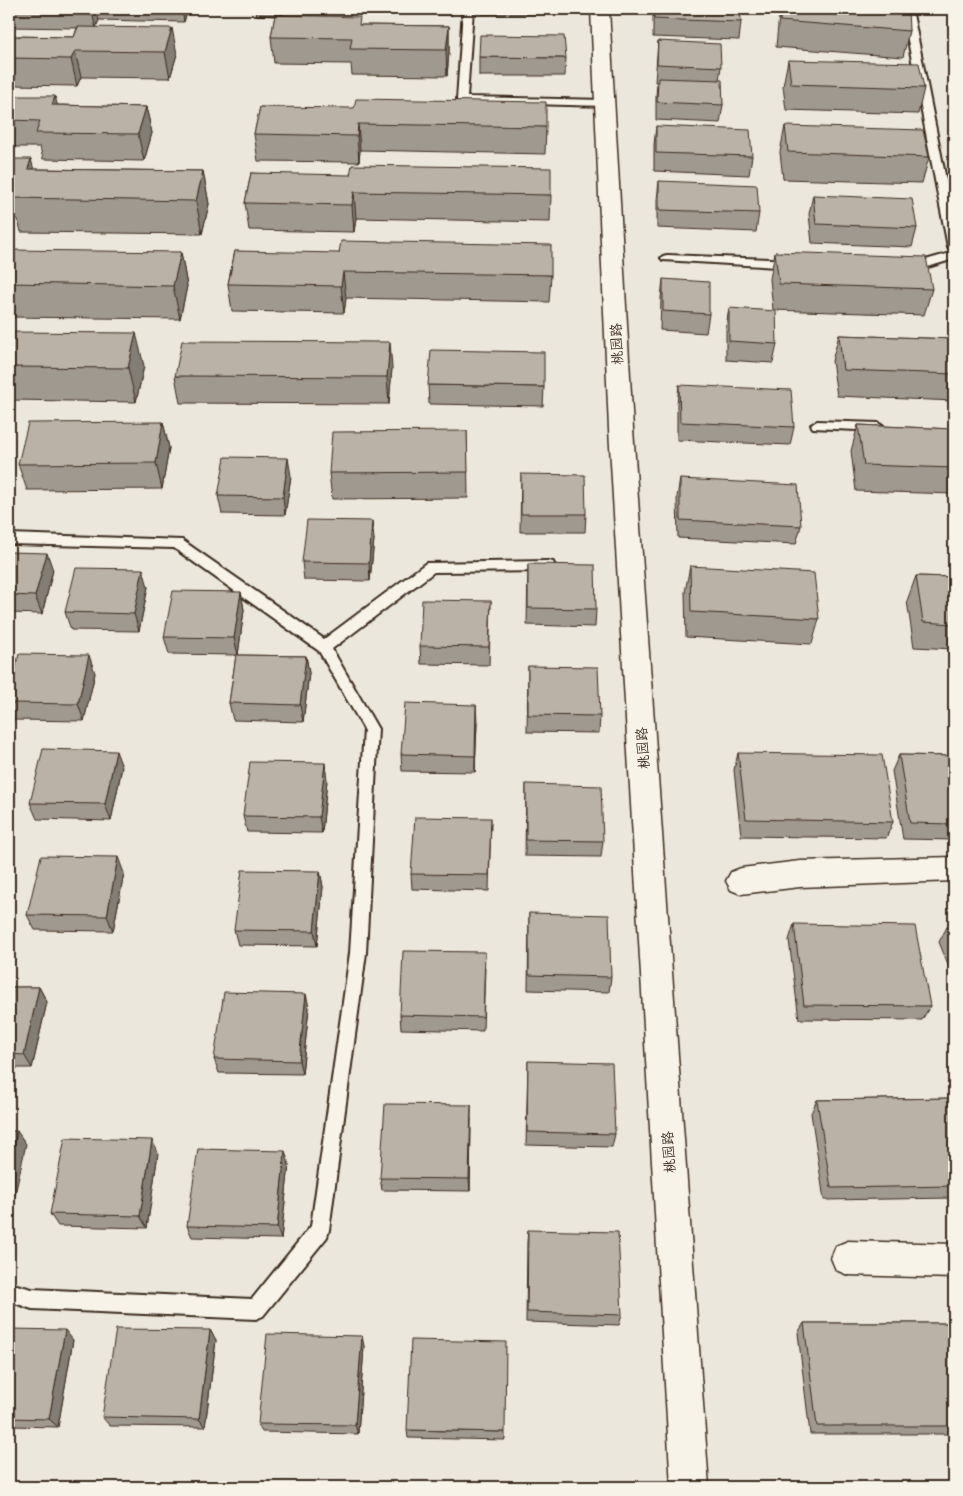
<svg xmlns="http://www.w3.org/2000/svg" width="963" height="1496" font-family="'Balsamiq Sans','LXGW WenKai TC',sans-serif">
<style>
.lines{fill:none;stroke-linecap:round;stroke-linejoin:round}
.service-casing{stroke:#3b2a1e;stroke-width:4}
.minor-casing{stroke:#3b2a1e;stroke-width:3}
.tertiary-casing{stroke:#3b2a1e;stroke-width:3}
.service{fill:#f7f3e8;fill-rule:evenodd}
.minor{fill:#f7f3e8;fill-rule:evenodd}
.tertiary{fill:#f7f3e8;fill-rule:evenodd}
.wall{fill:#a09990;stroke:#3b2a1e}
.shaded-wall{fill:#827d75;stroke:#3b2a1e}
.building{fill:#bab2a7;stroke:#3b2a1e}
.labels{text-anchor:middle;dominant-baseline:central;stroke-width:4;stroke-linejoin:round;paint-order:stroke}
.street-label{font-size:14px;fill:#3b2a1e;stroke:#f7f3e8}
</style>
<rect width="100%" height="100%" fill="#ece7dc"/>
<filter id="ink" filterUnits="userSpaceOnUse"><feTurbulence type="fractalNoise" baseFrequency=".02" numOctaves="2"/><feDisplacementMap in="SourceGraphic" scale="10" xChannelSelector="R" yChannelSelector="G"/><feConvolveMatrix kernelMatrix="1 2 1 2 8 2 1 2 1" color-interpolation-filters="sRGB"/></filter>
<g filter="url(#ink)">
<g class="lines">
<g class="service-casing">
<path id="service" d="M 463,9 L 473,9 L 467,97 L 605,100 L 610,103 L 605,106 L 458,102 L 457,100 Z
M 902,9 L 912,9 L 954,220 L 954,250 L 948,247 Z
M 954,252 L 954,259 L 908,273 L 902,269 L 904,266 Z
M 667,255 L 793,260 L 799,264 L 793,268 L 663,260 L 661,258 L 663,256 Z
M 817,421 L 878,423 L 884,427 L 878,431 L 813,428 L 811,425 Z
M 9,534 L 182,540 L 324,639 L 426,563 L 548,561 L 553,562 L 555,566 L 553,570 L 548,571 L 434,572 L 332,649 L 378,729 L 366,953 L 329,1230 L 327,1237 L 263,1316 L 256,1319 L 32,1309 L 9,1301 L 9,1283 L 32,1289 L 252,1299 L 311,1226 L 350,953 L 364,729 L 319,651 L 174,548 L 9,544 Z"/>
</g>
<g class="minor-casing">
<path id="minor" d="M 954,857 L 954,881 L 800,887 L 741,894 L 731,890 L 726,881 L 731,872 L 741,868 L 800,861 Z
M 848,1241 L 954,1244 L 954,1278 L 848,1275 L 836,1270 L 831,1258 L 836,1246 Z"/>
</g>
<g class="tertiary-casing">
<path id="tertiary" d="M 591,9 L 609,9 L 633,429 L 709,1487 L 671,1487 L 609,429 Z"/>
</g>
<use href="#service" class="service"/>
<use href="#minor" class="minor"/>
<use href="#tertiary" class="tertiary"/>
</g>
<path class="wall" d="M 9,9 L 188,9 L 184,22 L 99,20 L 96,27 L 177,54 L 170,78 L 81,77 L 77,86 L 9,85 L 9,36 L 74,37 L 77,28 L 9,27 Z
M 254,9 L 284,9 L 282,15 L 361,25 L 449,26 L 449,52 L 447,76 L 352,75 L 351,64 L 274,63 L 271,37 L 275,16 L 257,15 Z
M 360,9 L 452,9 L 452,15 L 361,13 Z
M 482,9 L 563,9 L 563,14 L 482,14 Z
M 653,9 L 740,9 L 741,22 L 739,40 L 653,37 Z
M 780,9 L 904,9 L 909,31 L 903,57 L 776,47 L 778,25 Z
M 658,41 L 721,67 L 719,80 L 723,105 L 720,123 L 656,120 L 656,96 L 657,82 L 655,82 Z
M 479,57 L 566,58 L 565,76 L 479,76 Z
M 788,60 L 924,88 L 918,114 L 786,110 L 783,86 Z
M 9,96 L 57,105 L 146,107 L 152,133 L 144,161 L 43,159 L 40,147 L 9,147 Z
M 260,107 L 546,127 L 545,154 L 360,150 L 359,162 L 258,161 L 254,134 Z
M 656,126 L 752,156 L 749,175 L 654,171 L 654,145 Z
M 785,126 L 929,157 L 922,183 L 783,179 L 780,152 Z
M 9,159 L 34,169 L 203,171 L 209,204 L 202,234 L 21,232 L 18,219 L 9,219 Z
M 251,173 L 551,195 L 550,222 L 356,218 L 354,232 L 249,230 L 245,203 Z
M 659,181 L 759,213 L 756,232 L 657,228 L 657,200 Z
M 813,195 L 917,228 L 912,247 L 812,243 L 809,214 Z
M 235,251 L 551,275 L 549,302 L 346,298 L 344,313 L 232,311 L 228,284 Z
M 181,252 L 187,286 L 180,319 L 9,317 L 9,283 Z
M 775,252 L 932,289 L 924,315 L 773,310 L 770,279 Z
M 663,279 L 709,314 L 706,333 L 660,330 L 661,298 Z
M 729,308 L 777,344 L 773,363 L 726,360 L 726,327 Z
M 9,332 L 144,366 L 136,402 L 9,400 Z
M 839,335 L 954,339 L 954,401 L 837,396 L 832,361 Z
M 392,368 L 389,404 L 180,403 L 175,376 Z
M 428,385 L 544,387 L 543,406 L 429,404 Z
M 679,385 L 794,427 L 790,445 L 677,440 L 677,404 Z
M 163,422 L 169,448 L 162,489 L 27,490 L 18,464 Z
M 858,425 L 954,429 L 954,494 L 856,491 L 851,451 Z
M 467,431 L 468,498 L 332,499 L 329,473 Z
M 521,474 L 586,514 L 585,532 L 520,532 Z
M 291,476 L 285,515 L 222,514 L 218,496 Z
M 680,479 L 801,526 L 796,544 L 678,538 L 677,497 Z
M 374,539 L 370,581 L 304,580 L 302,562 Z
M 9,552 L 53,570 L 42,614 L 9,613 Z
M 528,564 L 596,609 L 595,627 L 527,625 Z
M 690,566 L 819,619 L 812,644 L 686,637 L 685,592 Z
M 916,576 L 954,577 L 954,649 L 914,647 L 907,601 Z
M 148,587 L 139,631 L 71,630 L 65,612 Z
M 241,592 L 244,610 L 238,655 L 306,656 L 309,673 L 303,722 L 233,720 L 229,703 L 236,655 L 169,654 L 164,637 Z
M 491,601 L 489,665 L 421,664 L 420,646 Z
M 528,666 L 600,716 L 599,733 L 527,732 Z
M 95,673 L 84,721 L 14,720 L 9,709 L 9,694 Z
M 477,722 L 475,772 L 402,771 L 401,754 Z
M 738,753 L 893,822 L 886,838 L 741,836 L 734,770 Z
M 899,755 L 954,756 L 954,840 L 903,839 L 892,771 Z
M 122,767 L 111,821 L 37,819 L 30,803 Z
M 327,780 L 322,833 L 247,832 L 243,816 Z
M 526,784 L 603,841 L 601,857 L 525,856 Z
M 491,818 L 489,891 L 412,889 L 411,874 Z
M 320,871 L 323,887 L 317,946 L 238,945 L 234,930 Z
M 124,873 L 113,931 L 35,930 L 27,915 Z
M 529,913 L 611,977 L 609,992 L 528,990 Z
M 794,924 L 930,1006 L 922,1020 L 799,1019 L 789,940 Z
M 954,926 L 954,979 L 939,942 L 947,927 Z
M 485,967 L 483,1031 L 401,1029 L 400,1015 Z
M 9,987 L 39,987 L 47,1002 L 32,1068 L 9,1068 Z
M 306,994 L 309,1008 L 302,1074 L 219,1073 L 214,1059 Z
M 528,1061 L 615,1134 L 612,1147 L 526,1145 Z
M 954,1098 L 954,1198 L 824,1200 L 811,1113 L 817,1100 Z
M 471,1119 L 470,1191 L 382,1190 L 380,1178 Z
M 158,1153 L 147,1228 L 58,1226 L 50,1214 Z
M 289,1164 L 281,1239 L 192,1237 L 187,1226 Z
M 528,1230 L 622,1315 L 619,1325 L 526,1322 L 527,1242 Z
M 804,1323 L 954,1323 L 954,1434 L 810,1434 L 798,1333 Z
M 9,1329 L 73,1340 L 58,1427 L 9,1426 Z
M 210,1330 L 216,1340 L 205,1427 L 110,1426 L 102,1417 Z
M 364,1346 L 358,1434 L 262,1432 L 258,1424 Z
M 407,1430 L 505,1432 L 505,1440 L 408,1438 Z"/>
<path class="shaded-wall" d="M 91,9 L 96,9 L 99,20 L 96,28 Z
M 182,9 L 188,9 L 184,22 Z
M 281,9 L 284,9 L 282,16 Z
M 449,26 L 449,52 L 447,76 L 446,50 Z
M 172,28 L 177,54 L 170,78 L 165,52 Z
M 75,51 L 81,77 L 77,86 L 71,59 Z
M 55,96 L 62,123 L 52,105 Z
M 146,107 L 152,133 L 144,161 L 138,134 Z
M 358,124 L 360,150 L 359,162 L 357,136 Z
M 31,159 L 40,192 L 28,169 Z
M 203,171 L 209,204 L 202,234 L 196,201 Z
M 354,192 L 356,218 L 354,232 L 352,205 Z
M 181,252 L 187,286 L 180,319 L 173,286 Z
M 343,272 L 346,298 L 344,313 L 341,286 Z
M 136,333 L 144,366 L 136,402 L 128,368 Z
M 390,342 L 392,368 L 389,404 L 387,377 Z
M 163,422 L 169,448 L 162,489 L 156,463 Z
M 288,458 L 291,476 L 285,515 L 283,497 Z
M 372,521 L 374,539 L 370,581 L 369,563 Z
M 47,553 L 53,570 L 42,614 L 35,596 Z
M 143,569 L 148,587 L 139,631 L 134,614 Z
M 241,592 L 244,610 L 238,655 L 234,638 Z
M 89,655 L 95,673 L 84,721 L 78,704 Z
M 306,656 L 309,673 L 303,722 L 300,705 Z
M 476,705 L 477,722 L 475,772 L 475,756 Z
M 116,751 L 122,767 L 111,821 L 105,804 Z
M 325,763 L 327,780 L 322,833 L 319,817 Z
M 118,857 L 124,873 L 113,931 L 107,916 Z
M 320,871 L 323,887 L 317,946 L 314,931 Z
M 39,987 L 47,1002 L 32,1068 L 24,1055 Z
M 306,994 L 309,1008 L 302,1074 L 299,1061 Z
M 471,1105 L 471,1119 L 470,1191 L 469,1179 Z
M 17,1131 L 26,1144 L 10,1218 L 9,1217 L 9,1170 Z
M 152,1140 L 158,1153 L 147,1228 L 140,1216 Z
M 285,1151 L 289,1164 L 281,1239 L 277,1228 Z
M 65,1330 L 73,1340 L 58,1427 L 49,1419 Z
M 210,1330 L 216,1340 L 205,1427 L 199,1419 Z
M 362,1336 L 364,1346 L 358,1434 L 355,1425 Z"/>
<path class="building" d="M 654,9 L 740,9 L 741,22 L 654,19 Z
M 781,9 L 908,9 L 909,31 L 780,21 Z
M 275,15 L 360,17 L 359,25 L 449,26 L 446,50 L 350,49 L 352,38 L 271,37 Z
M 78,27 L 172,28 L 165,52 L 75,51 L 71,59 L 9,58 L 9,36 L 74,37 Z
M 480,35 L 564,36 L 566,58 L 479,57 Z
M 658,41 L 720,44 L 721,67 L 657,64 Z
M 788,60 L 919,63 L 924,88 L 791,84 Z
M 658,78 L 722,80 L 723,105 L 657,102 Z
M 9,96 L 55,96 L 52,105 L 146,107 L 138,134 L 36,133 L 40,121 L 9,120 Z
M 356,99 L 546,102 L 546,127 L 358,124 L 357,136 L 254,134 L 260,107 L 354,108 Z
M 656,126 L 750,130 L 752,156 L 656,153 Z
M 785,126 L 923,130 L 929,157 L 788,152 Z
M 9,159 L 31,159 L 28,169 L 203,171 L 196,201 L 12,198 L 16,186 L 9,185 Z
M 352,165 L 551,168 L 551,195 L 354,192 L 352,205 L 245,203 L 251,173 L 350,175 Z
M 659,181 L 757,185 L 759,213 L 659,210 Z
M 813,195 L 912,199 L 917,228 L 816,224 Z
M 341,241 L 551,245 L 551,275 L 343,272 L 341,286 L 228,284 L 235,251 L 339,253 Z
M 9,250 L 181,252 L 173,286 L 9,283 Z
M 775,252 L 926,257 L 932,289 L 779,284 Z
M 663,279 L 709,282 L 709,314 L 663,311 Z
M 729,308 L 776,311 L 777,344 L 729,341 Z
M 9,332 L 136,333 L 128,368 L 9,367 Z
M 839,335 L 954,339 L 954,374 L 843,370 Z
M 182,341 L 390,342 L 387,377 L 175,376 Z
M 431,350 L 544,352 L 544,387 L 428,385 Z
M 679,385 L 791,390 L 794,427 L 680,422 Z
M 163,422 L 156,463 L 18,464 L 28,423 Z
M 858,425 L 954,429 L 954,468 L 864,465 Z
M 467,431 L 468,472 L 329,473 L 332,432 Z
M 225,457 L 288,458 L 283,497 L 218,496 Z
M 521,474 L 585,475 L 586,514 L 521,514 Z
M 680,479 L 798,485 L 801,526 L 680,520 Z
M 307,520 L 372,521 L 369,563 L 302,562 Z
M 9,552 L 47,553 L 35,596 L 9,595 Z
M 528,564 L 595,565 L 596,609 L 528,608 Z
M 690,566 L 814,573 L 819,619 L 691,612 Z
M 76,568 L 143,569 L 134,614 L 65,612 Z
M 916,576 L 954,577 L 954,624 L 923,622 Z
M 173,591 L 241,592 L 234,638 L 164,637 Z
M 422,600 L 491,601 L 489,647 L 420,646 Z
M 19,654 L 89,655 L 78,704 L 9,703 L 9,694 Z
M 236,655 L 306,656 L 300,705 L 229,703 Z
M 528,666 L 598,667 L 600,716 L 528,715 Z
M 405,703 L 476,705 L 475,756 L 401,754 Z
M 43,749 L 116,751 L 105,804 L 30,803 Z
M 738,753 L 882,755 L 893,822 L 746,819 Z
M 899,755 L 954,756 L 954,824 L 910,823 Z
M 250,762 L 325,763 L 319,817 L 243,816 Z
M 526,784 L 601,786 L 603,841 L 526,840 Z
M 415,817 L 491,818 L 489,875 L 411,874 Z
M 41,856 L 118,857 L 107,916 L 27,915 Z
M 242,870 L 320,871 L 314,931 L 234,930 Z
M 529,913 L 609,915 L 611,977 L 529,975 Z
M 794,924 L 915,926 L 930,1006 L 804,1005 Z
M 954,926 L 954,945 L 947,927 Z
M 403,951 L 485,952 L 483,1017 L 400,1015 Z
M 9,987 L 39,987 L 24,1055 L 9,1054 Z
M 224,992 L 306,994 L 299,1061 L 214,1059 Z
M 528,1061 L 612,1063 L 615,1134 L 527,1132 Z
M 954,1098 L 954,1186 L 831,1188 L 817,1100 Z
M 385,1104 L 471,1105 L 469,1179 L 380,1178 Z
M 9,1131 L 17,1131 L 9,1170 Z
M 65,1138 L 152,1140 L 140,1216 L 50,1214 Z
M 198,1149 L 285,1151 L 277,1228 L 187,1226 Z
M 528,1230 L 618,1232 L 622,1315 L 527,1312 Z
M 804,1323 L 954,1323 L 954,1426 L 817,1426 Z
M 9,1329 L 65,1330 L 49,1419 L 9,1418 Z
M 116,1329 L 210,1330 L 199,1419 L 102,1417 Z
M 267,1334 L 362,1336 L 355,1425 L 258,1424 Z
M 411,1340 L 506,1342 L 505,1432 L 407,1430 Z"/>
</g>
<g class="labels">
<g class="street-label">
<text transform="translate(617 344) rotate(-93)">桃园路</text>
<text transform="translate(643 748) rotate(-94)">桃园路</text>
<text transform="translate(669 1152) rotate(-94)">桃园路</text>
</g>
</g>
<rect width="963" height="1496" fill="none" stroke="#f7f3e8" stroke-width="30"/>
<rect x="15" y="15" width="933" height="1466" fill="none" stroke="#3b2a1e" stroke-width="2" filter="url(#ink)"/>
</svg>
